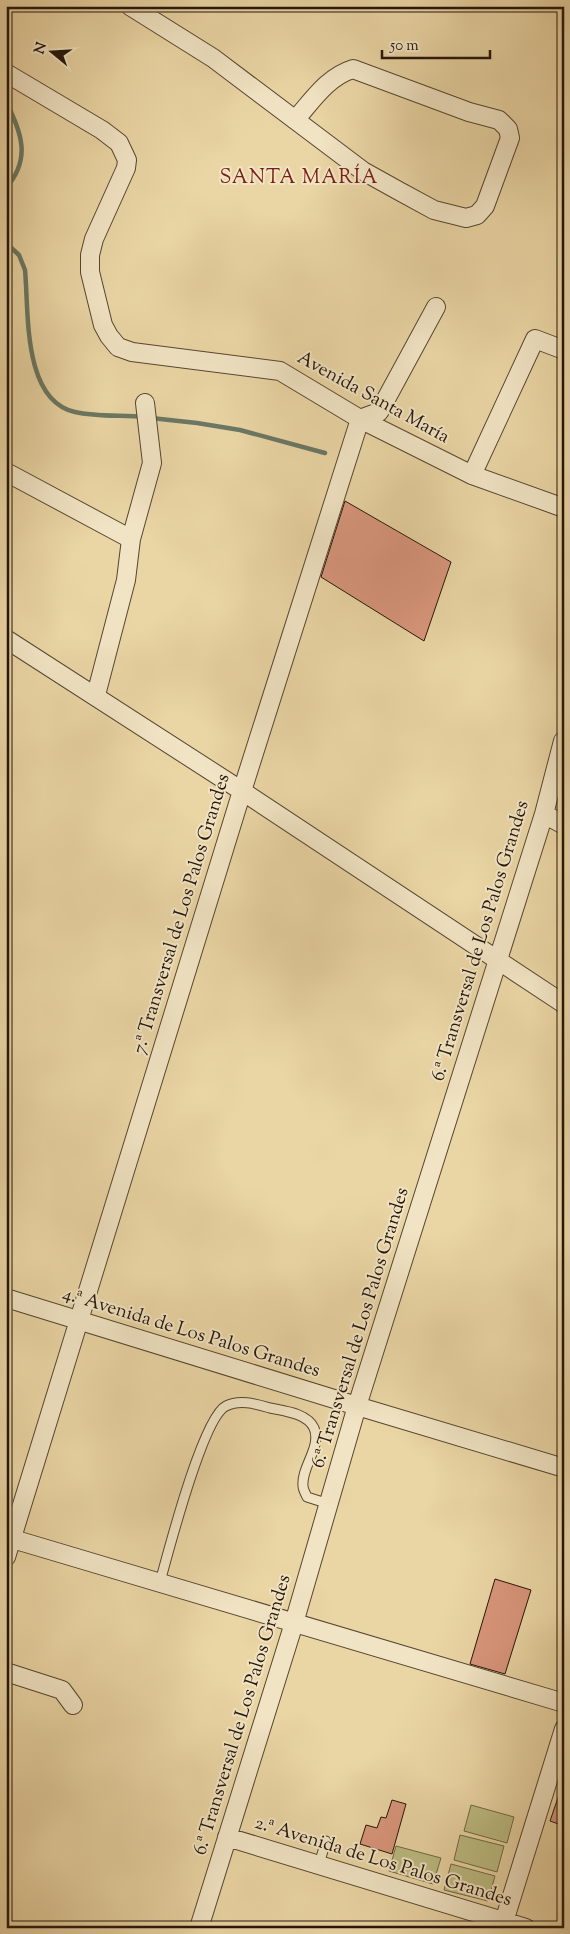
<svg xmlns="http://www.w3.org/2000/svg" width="570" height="1934" font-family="'Sorts Mill Goudy',serif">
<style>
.green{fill:#bcbc82;stroke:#706946}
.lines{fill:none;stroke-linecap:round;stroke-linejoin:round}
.stream{stroke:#6a7864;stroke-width:4.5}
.building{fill:#d9967c;stroke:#24160b}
.service-casing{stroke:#564631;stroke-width:11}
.minor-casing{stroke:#564631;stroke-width:20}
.service{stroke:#f1e4c4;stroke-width:9}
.minor{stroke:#f1e4c4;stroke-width:18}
.labels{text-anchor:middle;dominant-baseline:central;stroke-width:4;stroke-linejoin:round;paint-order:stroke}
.street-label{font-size:19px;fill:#24160b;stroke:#f1e4c4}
.neighbourhood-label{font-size:20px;letter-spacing:1px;fill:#7a1f14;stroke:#f1e4c4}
</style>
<rect width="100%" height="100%" fill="#ead5a4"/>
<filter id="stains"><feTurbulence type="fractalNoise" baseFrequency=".004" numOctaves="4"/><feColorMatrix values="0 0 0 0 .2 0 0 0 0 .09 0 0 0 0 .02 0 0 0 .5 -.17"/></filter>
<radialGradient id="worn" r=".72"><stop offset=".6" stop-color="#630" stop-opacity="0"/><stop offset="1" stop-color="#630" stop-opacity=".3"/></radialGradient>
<path class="green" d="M 471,1805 L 514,1817 L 507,1843 L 464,1831 Z
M 460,1835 L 504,1846 L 497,1872 L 454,1860 Z
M 396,1846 L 441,1858 L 433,1884 L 389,1871 Z
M 451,1864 L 495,1876 L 488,1901 L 444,1890 Z"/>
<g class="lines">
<path class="stream" d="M 6,101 C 21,133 32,158 6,188
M 6,243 L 19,255 L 25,270 C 29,311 22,400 75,412 C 97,417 122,415 144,417
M 151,418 L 197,423 L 240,430 L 325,453"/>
</g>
<path class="building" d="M 345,501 L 451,562 L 424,641 L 321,577 Z
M 495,1579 L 531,1590 L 505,1674 L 470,1664 Z
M 562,1786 L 564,1786 L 564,1826 L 550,1821 Z
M 392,1800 L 406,1804 L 392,1854 L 360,1844 L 366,1825 L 377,1828 L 381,1817 L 386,1818 Z"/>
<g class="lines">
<g class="service-casing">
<path id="service" d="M 160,1582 C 168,1553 203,1417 226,1406 C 240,1399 256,1404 270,1408 C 284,1411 307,1413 314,1428 C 322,1447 301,1467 303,1486 C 303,1490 306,1494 307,1497 L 329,1504
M 319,1864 L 326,1841"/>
</g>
<g class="minor-casing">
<path id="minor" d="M 130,6 L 213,58 L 363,171 L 399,191 L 434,210 L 466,218 L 477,215 L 485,206 L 510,138 L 508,129 L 499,120 L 469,112 L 353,69 C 327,77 312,101 295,120
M 6,73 L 102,130 L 119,143 L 127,160 L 126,168 L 94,239 L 90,255 L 90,272 L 103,325 L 109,336 L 118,347 L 132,352 L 280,371 L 360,419 L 472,475 L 564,508
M 6,472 L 131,539
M 472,475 L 535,339 L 564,350
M 6,639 L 242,791 L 564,1004
M 96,695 L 126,580 L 131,539 L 152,463 L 145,403
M 544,814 L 564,825
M 6,1298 L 357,1406 L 564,1468
M 6,1537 L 564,1703
M 6,1557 L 242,791 L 360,419 L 379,412 L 436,307
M 6,1672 L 62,1690 L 73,1705
M 227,1837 L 526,1928
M 199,1928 L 294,1623 L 357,1406 L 544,814 L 563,741
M 502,1928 L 564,1729"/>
</g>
<use href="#service" class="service"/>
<use href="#minor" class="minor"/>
</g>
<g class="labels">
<g class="street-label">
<text transform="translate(373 398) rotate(29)">Avenida Santa María</text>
<text transform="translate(182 914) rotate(-73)">7.ª Transversal de Los Palos Grandes</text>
<text transform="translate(481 941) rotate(-73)">6.ª Transversal de Los Palos Grandes</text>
<text transform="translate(361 1328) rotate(-73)">6.ª Transversal de Los Palos Grandes</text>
<text transform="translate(191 1333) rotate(17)">4.ª Avenida de Los Palos Grandes</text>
<text transform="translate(243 1715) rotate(-73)">6.ª Transversal de Los Palos Grandes</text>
<text transform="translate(383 1862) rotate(17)">2.ª Avenida de Los Palos Grandes</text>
</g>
<g class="neighbourhood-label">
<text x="299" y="178">SANTA MARÍA</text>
</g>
</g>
<rect width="570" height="1934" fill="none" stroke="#ead5a4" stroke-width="25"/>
<rect x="8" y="8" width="555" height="1919" fill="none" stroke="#24160b" stroke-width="2.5"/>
<rect x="12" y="12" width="545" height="1909" fill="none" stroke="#24160b"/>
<g transform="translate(52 52) rotate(288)" stroke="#f1e4c4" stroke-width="4" paint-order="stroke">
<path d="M0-4L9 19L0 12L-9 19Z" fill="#24160b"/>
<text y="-8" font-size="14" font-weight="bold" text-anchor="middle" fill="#24160b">N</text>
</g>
<path d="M382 50v8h108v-8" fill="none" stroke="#24160b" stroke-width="2.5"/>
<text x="390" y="50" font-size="15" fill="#24160b" stroke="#f1e4c4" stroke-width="4" paint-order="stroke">50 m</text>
<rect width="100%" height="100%" filter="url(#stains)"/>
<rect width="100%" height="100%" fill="url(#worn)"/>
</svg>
